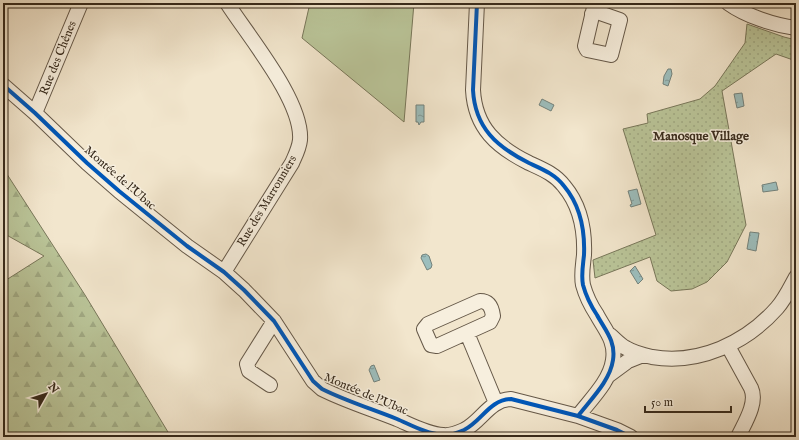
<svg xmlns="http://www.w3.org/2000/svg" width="799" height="440" font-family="'IM FELL English',serif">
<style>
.green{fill:#bac599;stroke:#78775a}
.forest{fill:url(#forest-firs);stroke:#78775a}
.park{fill:url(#park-dots);stroke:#78775a}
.water{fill:url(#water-ripples);stroke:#73827c}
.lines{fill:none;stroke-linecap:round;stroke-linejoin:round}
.minor-casing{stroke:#655848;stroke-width:16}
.minor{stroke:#f7efde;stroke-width:14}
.cycleway-casing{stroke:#f7efde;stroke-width:6}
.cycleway{stroke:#0057b8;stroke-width:4}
.labels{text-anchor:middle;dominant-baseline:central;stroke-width:3;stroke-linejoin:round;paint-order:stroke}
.street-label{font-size:12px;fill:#36291b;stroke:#f7efde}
.neighbourhood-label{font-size:13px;font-weight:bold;fill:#36291b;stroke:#f7efde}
</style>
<defs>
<pattern id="forest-firs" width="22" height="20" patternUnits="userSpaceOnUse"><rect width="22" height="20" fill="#bac599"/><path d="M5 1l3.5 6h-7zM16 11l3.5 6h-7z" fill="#a0a983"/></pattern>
<pattern id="park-dots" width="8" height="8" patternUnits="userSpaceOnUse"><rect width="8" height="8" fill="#bac599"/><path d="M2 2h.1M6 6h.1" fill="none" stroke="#a0a983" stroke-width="1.8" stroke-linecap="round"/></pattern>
<pattern id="water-ripples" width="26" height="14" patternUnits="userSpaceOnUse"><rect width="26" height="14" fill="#9cbebd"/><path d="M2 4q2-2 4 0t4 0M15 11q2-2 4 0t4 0" fill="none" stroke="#809a99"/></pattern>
</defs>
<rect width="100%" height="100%" fill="#f2e6cd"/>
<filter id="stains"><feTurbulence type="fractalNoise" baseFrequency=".005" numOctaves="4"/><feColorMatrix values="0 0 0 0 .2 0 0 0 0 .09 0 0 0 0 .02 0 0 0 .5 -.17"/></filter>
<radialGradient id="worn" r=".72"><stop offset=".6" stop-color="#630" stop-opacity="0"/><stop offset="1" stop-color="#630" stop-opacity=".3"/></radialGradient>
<path class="green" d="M 310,3 L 414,3 L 404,122 L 302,38 Z"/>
<path class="forest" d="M 3,168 L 85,295 L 171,437 L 3,437 L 3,282 L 44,256 L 3,233 Z"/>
<path class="park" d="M 747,24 L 784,37 L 796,40 L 796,61 L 776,54 L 722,91 L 746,225 L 727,262 L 707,282 L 692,289 L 671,291 L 657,281 L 650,257 L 595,278 L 593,260 L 656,235 L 623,129 L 648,123 L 647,114 L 700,99 L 715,86 L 745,43 Z"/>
<path class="water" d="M 668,69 L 671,69 L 672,74 L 668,86 L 663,84 L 664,76 Z
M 742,93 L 744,106 L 737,108 L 734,94 Z
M 542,99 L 554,105 L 551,111 L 539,105 Z
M 416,105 L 424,105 L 424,122 L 421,122 L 419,125 L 418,122 L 416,122 Z
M 776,182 L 778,190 L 763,192 L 762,185 Z
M 637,189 L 641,204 L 631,207 L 630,205 L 632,204 L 628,191 Z
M 750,232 L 759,233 L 756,251 L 747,249 Z
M 426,254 L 429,256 L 432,265 L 431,268 L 427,270 L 421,258 L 422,255 Z
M 635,266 L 643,279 L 638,284 L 630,271 Z
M 374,365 L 380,380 L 374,382 L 369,370 L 371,366 Z"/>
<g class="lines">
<g class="minor-casing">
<path id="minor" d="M 477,3 L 473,90 C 475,128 497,147 529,163 C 542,169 555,174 564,186 C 580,205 585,231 584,255 C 583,265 581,275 583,285 C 586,296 591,306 597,315 C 605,330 616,341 613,360 C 610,381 591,399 578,416
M 728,3 C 746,16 774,25 796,28
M 592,14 L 597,12 L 620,20 L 611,55 L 587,50 L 585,46 L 595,3
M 3,85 L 35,113 L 87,163 L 119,191 L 187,246 L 224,272 L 244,290 L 274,321 L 313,381 L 322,389 C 346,401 372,409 397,419 C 411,425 427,434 443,435 C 450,436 457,433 464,430 C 482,421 489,400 511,399 L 578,416 L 617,430 L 631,437
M 35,113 L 81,3
M 224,272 L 292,163 C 295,156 299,149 300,140 C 303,101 248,36 227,3
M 480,301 C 489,301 492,308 493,316 L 490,322 L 437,346 L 431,345 L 424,329 L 428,324 Z
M 467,333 L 496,403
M 610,335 C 615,339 620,345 626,348 C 634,353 643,355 652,357 C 699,365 746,343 777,308 C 785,299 790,288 796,277
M 728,346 L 751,388 C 758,403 744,424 738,437
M 609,375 L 628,361 L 643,355
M 270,385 L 249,371 L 247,364 L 274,321"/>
</g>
<use href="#minor" class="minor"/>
<g class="cycleway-casing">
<path id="cycleway" d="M 477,3 L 473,90 C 475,128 497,147 529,163 C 542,169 555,174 564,186 C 580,205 585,231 584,255 C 583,265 581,275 583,285 C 586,296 591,306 597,315 C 605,330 616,341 613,360 C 610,381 591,399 578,416
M 3,85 L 35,113 L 87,163 L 119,191 L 187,246 L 224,272 L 244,290 L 274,321 L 313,381 L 322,389 C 346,401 372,409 397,419 C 411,425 427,434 443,435 C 450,436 457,433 464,430 C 482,421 489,400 511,399 L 578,416 L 617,430 L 631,437"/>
</g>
<use href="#cycleway" class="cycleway"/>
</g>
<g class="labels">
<g class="street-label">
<text transform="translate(58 58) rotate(-68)">Rue des Chênes</text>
<text transform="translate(120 178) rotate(41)">Montée de l'Ubac</text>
<text transform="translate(267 201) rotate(-59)">Rue des Marronniers</text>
<text transform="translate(366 394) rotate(23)">Montée de l'Ubac</text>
</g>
<g class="neighbourhood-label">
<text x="701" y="136">Manosque Village</text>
</g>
</g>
<rect width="799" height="440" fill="none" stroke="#f2e6cd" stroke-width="16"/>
<rect x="4" y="4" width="791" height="432" fill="none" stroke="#36291b" stroke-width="2"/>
<rect x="8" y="8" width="783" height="424" fill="none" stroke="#36291b"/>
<g transform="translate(46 394) rotate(51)" stroke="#f7efde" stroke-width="3" paint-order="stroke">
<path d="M0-3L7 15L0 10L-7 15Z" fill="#36291b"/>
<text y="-6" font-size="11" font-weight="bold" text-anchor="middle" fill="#36291b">N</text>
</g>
<path d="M645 406v6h86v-6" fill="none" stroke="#36291b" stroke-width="2"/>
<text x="651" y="406" font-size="12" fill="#36291b" stroke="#f7efde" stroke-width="3" paint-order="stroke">50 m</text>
<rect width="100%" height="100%" filter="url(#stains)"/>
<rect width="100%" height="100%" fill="url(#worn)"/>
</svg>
